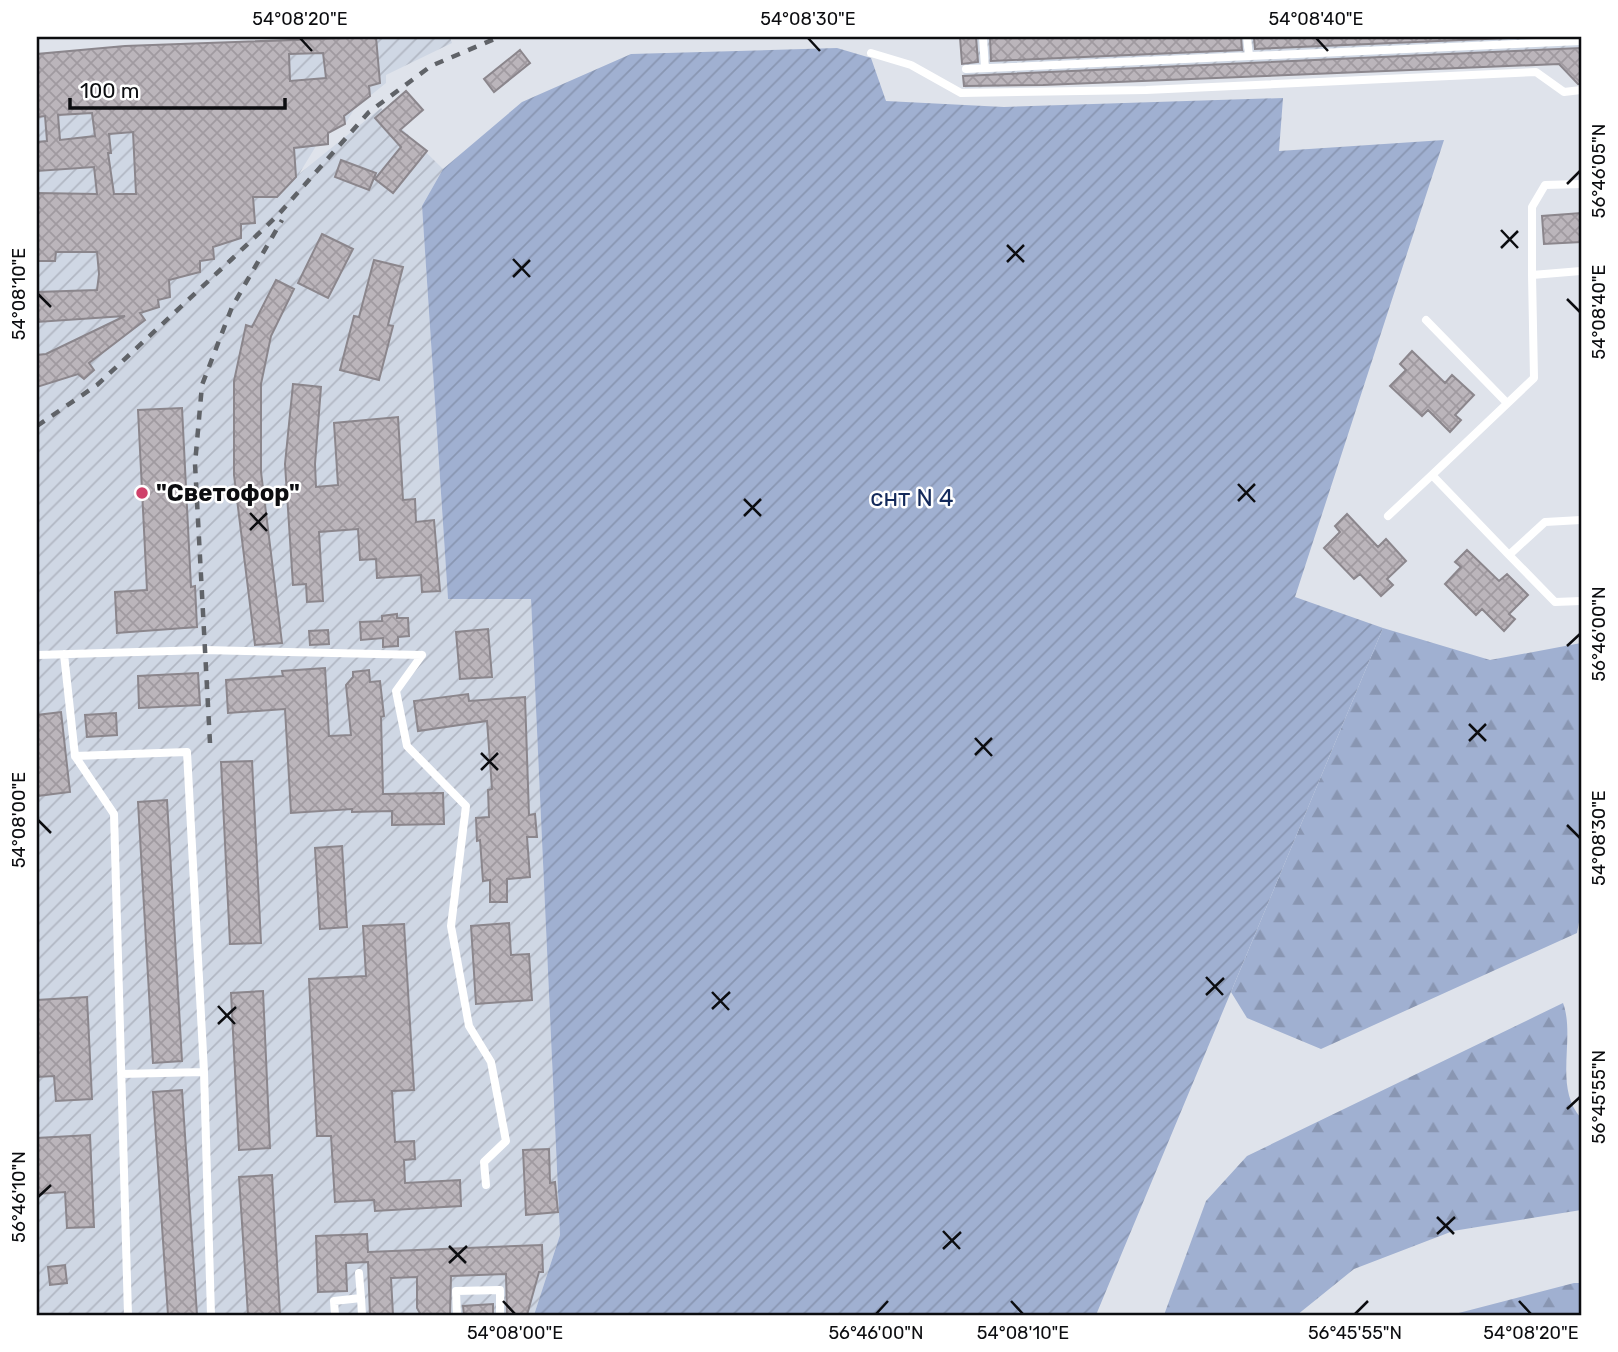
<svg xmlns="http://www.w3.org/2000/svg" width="1618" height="1352" font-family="Rubik,sans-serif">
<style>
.industrial{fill:url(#industrial-furrows)}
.forest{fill:url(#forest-firs)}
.garden{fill:url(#garden-furrows)}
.building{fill:url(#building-cross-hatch);stroke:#8b868c;stroke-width:2;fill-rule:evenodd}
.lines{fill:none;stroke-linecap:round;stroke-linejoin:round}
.lane{stroke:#fff;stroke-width:8}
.rail{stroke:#606368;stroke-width:4.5;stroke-dasharray:9 9;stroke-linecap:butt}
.ticks{fill:none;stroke:#0c0d10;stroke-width:2.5}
.poi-dot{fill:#cf416a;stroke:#fff;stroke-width:2.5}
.labels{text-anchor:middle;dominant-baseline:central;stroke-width:5;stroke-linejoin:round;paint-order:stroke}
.poi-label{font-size:24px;font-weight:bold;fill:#0c0d10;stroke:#fff;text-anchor:start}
.park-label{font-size:24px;fill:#13295a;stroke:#fff}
.neatline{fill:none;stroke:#0c0d10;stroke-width:2.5}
.ticks-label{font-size:18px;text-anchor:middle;fill:#0c0d10}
</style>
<defs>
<pattern id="industrial-furrows" width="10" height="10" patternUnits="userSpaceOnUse" patternTransform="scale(1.75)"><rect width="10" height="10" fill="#cfd7e4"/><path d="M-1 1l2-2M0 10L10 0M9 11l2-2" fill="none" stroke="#b1b7c3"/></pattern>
<pattern id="forest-firs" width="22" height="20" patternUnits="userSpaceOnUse" patternTransform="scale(1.75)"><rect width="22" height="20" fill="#a0b0d1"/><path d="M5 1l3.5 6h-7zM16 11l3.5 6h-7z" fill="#8996b2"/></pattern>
<pattern id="garden-furrows" width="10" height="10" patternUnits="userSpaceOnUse" patternTransform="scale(1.75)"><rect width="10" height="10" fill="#a0b0d1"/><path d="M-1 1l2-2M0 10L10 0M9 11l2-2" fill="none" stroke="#8996b2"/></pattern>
<pattern id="building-cross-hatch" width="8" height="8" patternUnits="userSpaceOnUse" patternTransform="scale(1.75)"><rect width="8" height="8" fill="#bbb5bb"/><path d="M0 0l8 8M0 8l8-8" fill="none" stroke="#a09aa0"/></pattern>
</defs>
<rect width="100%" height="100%" fill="#dfe3eb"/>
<path class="industrial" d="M 376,37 L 450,37 L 452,43 L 386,75 L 386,83 L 355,108 L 345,124 L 328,133 L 328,144 L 316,146 L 299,174 L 381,108 L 443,169 L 422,206 L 448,599 L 531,598 L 560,1235 L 534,1315 L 37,1315 L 37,54 L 125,46 Z
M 960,37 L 1581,37 L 1581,82 L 1577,83 L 1558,64 L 965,88 Z"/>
<path class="forest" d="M 1383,628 L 1490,660 L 1581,643 L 1581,911 L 1577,933 L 1321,1049 L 1247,1018 L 1231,992 Z
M 1563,1003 C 1576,1038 1553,1087 1581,1118 L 1581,1210 L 1453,1231 L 1354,1269 L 1297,1315 L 1164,1315 L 1206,1201 L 1247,1156 Z
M 1574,1283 L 1581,1283 L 1581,1315 L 1451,1315 Z"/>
<path class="garden" d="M 837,48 L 871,58 L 886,101 L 1004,107 L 1283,98 L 1279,151 L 1444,140 L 1295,597 L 1383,628 L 1096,1315 L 534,1315 L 560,1235 L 531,599 L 448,599 L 422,206 L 443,169 L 522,102 L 631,54 Z"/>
<path class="building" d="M 376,37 L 380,83 L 369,86 L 370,96 L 344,116 L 345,124 L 328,133 L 328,144 L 294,148 L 296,177 L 277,197 L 253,197 L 255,223 L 241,224 L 241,238 L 213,247 L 214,259 L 200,261 L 200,272 L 169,280 L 170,297 L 158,300 L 159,307 L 140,313 L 145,320 L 89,363 L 94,370 L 84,379 L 78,374 L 37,387 L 37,355 L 46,354 L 125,316 L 37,322 L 37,292 L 97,290 L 99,274 L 97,252 L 56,252 L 55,261 L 37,261 L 37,193 L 97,194 L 94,167 L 37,171 L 37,142 L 47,141 L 45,116 L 37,117 L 37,54 L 125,46 ZM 323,53 L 326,78 L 290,81 L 289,54 ZM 92,113 L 95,136 L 60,140 L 58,115 ZM 133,132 L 136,194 L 114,194 L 108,153 L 111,153 L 109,134 Z
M 960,37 L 976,37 L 978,62 L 962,64 Z
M 990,37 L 1241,37 L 1242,50 L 991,61 Z
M 1254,37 L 1530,37 L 1255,49 Z
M 1581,48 L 1581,84 L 1578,84 L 1559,64 L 1043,85 L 964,86 L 963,76 Z
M 520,50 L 530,63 L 494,92 L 484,79 Z
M 406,91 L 423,110 L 400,130 L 427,151 L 393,193 L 375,179 L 401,147 L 375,118 Z
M 341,160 L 376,173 L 369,190 L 335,177 Z
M 1581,213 L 1581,242 L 1544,244 L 1542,216 Z
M 322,234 L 353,249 L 328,298 L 298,283 Z
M 374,260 L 403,267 L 388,325 L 393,326 L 379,380 L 340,370 L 354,316 L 359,317 Z
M 276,280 L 294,289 L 271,336 L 261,384 L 261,472 L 282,643 L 255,645 L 234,475 L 234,381 L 246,325 L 252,327 Z
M 1412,351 L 1445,383 L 1452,375 L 1474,395 L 1455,415 L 1461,420 L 1450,432 L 1428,410 L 1422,416 L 1390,386 L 1406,370 L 1400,364 Z
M 293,384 L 321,387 L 315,464 L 316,487 L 338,485 L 334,423 L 398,417 L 403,500 L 415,499 L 416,522 L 434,520 L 440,591 L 422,592 L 421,575 L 377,578 L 376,559 L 360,560 L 358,529 L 319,532 L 323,601 L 307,602 L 306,584 L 293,585 L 285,464 Z
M 182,408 L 191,587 L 195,586 L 197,627 L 117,633 L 115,592 L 147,590 L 138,410 Z
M 1347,514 L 1378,547 L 1386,539 L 1406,561 L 1387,579 L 1393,585 L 1381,596 L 1360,574 L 1354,579 L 1324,548 L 1340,532 L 1335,526 Z
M 1467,550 L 1499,581 L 1507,574 L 1528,595 L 1509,614 L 1515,619 L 1504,631 L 1482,609 L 1476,615 L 1445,584 L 1461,567 L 1455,562 Z
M 397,614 L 397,618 L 408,618 L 409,636 L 398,637 L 398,646 L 383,647 L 383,638 L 361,640 L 360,622 L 382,621 L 382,616 Z
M 488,629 L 492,677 L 460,679 L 456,632 Z
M 328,630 L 329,644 L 310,645 L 309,631 Z
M 325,668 L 329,736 L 351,735 L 346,685 L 353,677 L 353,672 L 369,670 L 370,682 L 380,681 L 384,716 L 381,717 L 383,794 L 443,793 L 444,824 L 392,825 L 392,811 L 352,812 L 352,809 L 291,813 L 285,709 L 228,713 L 226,680 L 283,676 L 282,671 Z
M 198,673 L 200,705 L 139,708 L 138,676 Z
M 468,694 L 469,701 L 525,697 L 529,815 L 535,814 L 537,837 L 527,837 L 530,877 L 507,879 L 507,902 L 490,902 L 490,880 L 483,881 L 480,840 L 477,841 L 476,818 L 489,817 L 488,790 L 492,789 L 487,721 L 418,731 L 414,701 Z
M 61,712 L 70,792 L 37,796 L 37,715 Z
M 116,713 L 117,735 L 87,737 L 85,715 Z
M 252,761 L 261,943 L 230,944 L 221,762 Z
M 167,800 L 182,1061 L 153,1063 L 138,802 Z
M 342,846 L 347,927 L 320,929 L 315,848 Z
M 509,923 L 511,955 L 529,954 L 532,1000 L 476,1004 L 471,926 Z
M 404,924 L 414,1090 L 392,1091 L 395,1142 L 414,1141 L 415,1159 L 404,1160 L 405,1183 L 460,1180 L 461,1206 L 375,1211 L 374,1200 L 335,1202 L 331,1136 L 317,1136 L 309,979 L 366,976 L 363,926 Z
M 263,991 L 270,1148 L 239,1150 L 231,993 Z
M 87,997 L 92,1099 L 56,1101 L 54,1076 L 37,1077 L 37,1000 Z
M 182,1090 L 197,1315 L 168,1315 L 153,1092 Z
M 90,1135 L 94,1227 L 67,1228 L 65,1192 L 37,1194 L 37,1138 Z
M 549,1149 L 550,1183 L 555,1182 L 558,1212 L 526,1215 L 523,1150 Z
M 272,1175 L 280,1315 L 248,1315 L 239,1177 Z
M 367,1234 L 368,1252 L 542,1245 L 543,1272 L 539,1272 L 527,1315 L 507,1315 L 506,1274 L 451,1276 L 450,1315 L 421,1315 L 417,1308 L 417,1277 L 391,1278 L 393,1315 L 370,1315 L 368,1262 L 346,1263 L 347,1291 L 318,1292 L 316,1236 Z
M 65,1265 L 67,1283 L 50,1285 L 48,1267 Z
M 493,1304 L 493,1315 L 464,1315 L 463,1306 Z"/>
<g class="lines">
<path class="lane" d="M 983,37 L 985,68
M 1247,37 L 1249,56
M 871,53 L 911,65 L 961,93 L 1146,90 L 1536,72 L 1564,92 L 1581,90
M 966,69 L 1581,41
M 1581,184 L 1545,185 L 1532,207 L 1532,275 L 1581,271
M 1426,320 L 1507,403
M 1388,516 L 1432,475
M 1581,520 L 1545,522 L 1509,555 L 1555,602 L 1581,601
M 1509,555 L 1432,475 L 1534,378 L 1532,275
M 64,654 L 75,756 L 114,814 L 128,1315
M 37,655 L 204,650 L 422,655
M 422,655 L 396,691 L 407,746 L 466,806 L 451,926 L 469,1026 L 491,1062 L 506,1141 L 484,1162 L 486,1185
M 75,756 L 187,752 L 204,1072 L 211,1315
M 121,1074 L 204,1072
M 361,1298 L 362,1315
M 335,1315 L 334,1301 L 361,1298 L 359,1273
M 457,1315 L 456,1291 L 500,1290 L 500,1315"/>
<path class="rail" d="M 37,426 L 97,385 L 233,258 L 278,215 L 369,112 L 431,66 L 499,37
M 210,743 L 195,464 L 202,385 L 232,307 L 282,220"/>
</g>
<path class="ticks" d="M 300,38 L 312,51M 808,38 L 820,51M 1316,38 L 1328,51M 1567,184 L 1580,171M 1501,230 L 1518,248M 1007,245 L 1024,262M 1501,248 L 1518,231M 513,259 L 530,277M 1007,262 L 1024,245M 513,277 L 530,260M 38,294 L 51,307M 1567,299 L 1580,312M 1238,484 L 1255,502M 744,499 L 761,516M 1238,501 L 1255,484M 250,513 L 267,531M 744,516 L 761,499M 250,530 L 267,513M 1567,646 L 1580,634M 1469,724 L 1486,741M 975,738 L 992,756M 1469,741 L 1486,724M 481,753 L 498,770M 975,755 L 992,738M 481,770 L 498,753M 38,820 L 51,833M 1567,825 L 1580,838M 1206,977 L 1223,995M 712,992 L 729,1010M 1206,995 L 1224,978M 218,1006 L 235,1024M 712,1009 L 730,992M 218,1024 L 236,1007M 1567,1109 L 1580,1097M 38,1197 L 51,1185M 1437,1217 L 1454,1234M 943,1231 L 960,1249M 1437,1234 L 1455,1217M 449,1246 L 466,1263M 943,1249 L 961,1232M 449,1263 L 467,1246M 503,1301 L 515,1314M 1011,1301 L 1023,1314M 1519,1301 L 1531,1314M 876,1314 L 888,1301M 1355,1314 L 1368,1301"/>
<circle class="poi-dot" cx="142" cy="493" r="7"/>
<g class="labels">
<g class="poi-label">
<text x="156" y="493">"Светофор"</text>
</g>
<g class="park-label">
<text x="912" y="498">снт N 4</text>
</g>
</g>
<rect width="1618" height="1352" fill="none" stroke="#ffffff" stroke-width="77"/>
<path d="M70 98v10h215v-10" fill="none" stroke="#0c0d10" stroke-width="3.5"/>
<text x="80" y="98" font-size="21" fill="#0c0d10" stroke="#ffffff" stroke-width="5" paint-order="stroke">100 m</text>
<rect x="38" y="38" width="1542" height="1276" class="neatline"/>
<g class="ticks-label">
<text x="300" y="25">54°08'20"E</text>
<text x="808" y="25">54°08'30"E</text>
<text x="1316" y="25">54°08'40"E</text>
<text transform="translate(1599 171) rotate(-90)" y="6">56°46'05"N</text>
<text transform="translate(19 294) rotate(-90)" y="6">54°08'10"E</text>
<text transform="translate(1599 312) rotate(-90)" y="6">54°08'40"E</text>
<text transform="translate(1599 634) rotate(-90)" y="6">56°46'00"N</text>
<text transform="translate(19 820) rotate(-90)" y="6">54°08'00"E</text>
<text transform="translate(1599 838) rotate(-90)" y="6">54°08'30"E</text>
<text transform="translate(1599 1097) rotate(-90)" y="6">56°45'55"N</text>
<text transform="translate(19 1197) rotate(-90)" y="6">56°46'10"N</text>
<text x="515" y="1339">54°08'00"E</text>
<text x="876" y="1339">56°46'00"N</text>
<text x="1023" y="1339">54°08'10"E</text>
<text x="1355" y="1339">56°45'55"N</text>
<text x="1531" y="1339">54°08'20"E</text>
</g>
</svg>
